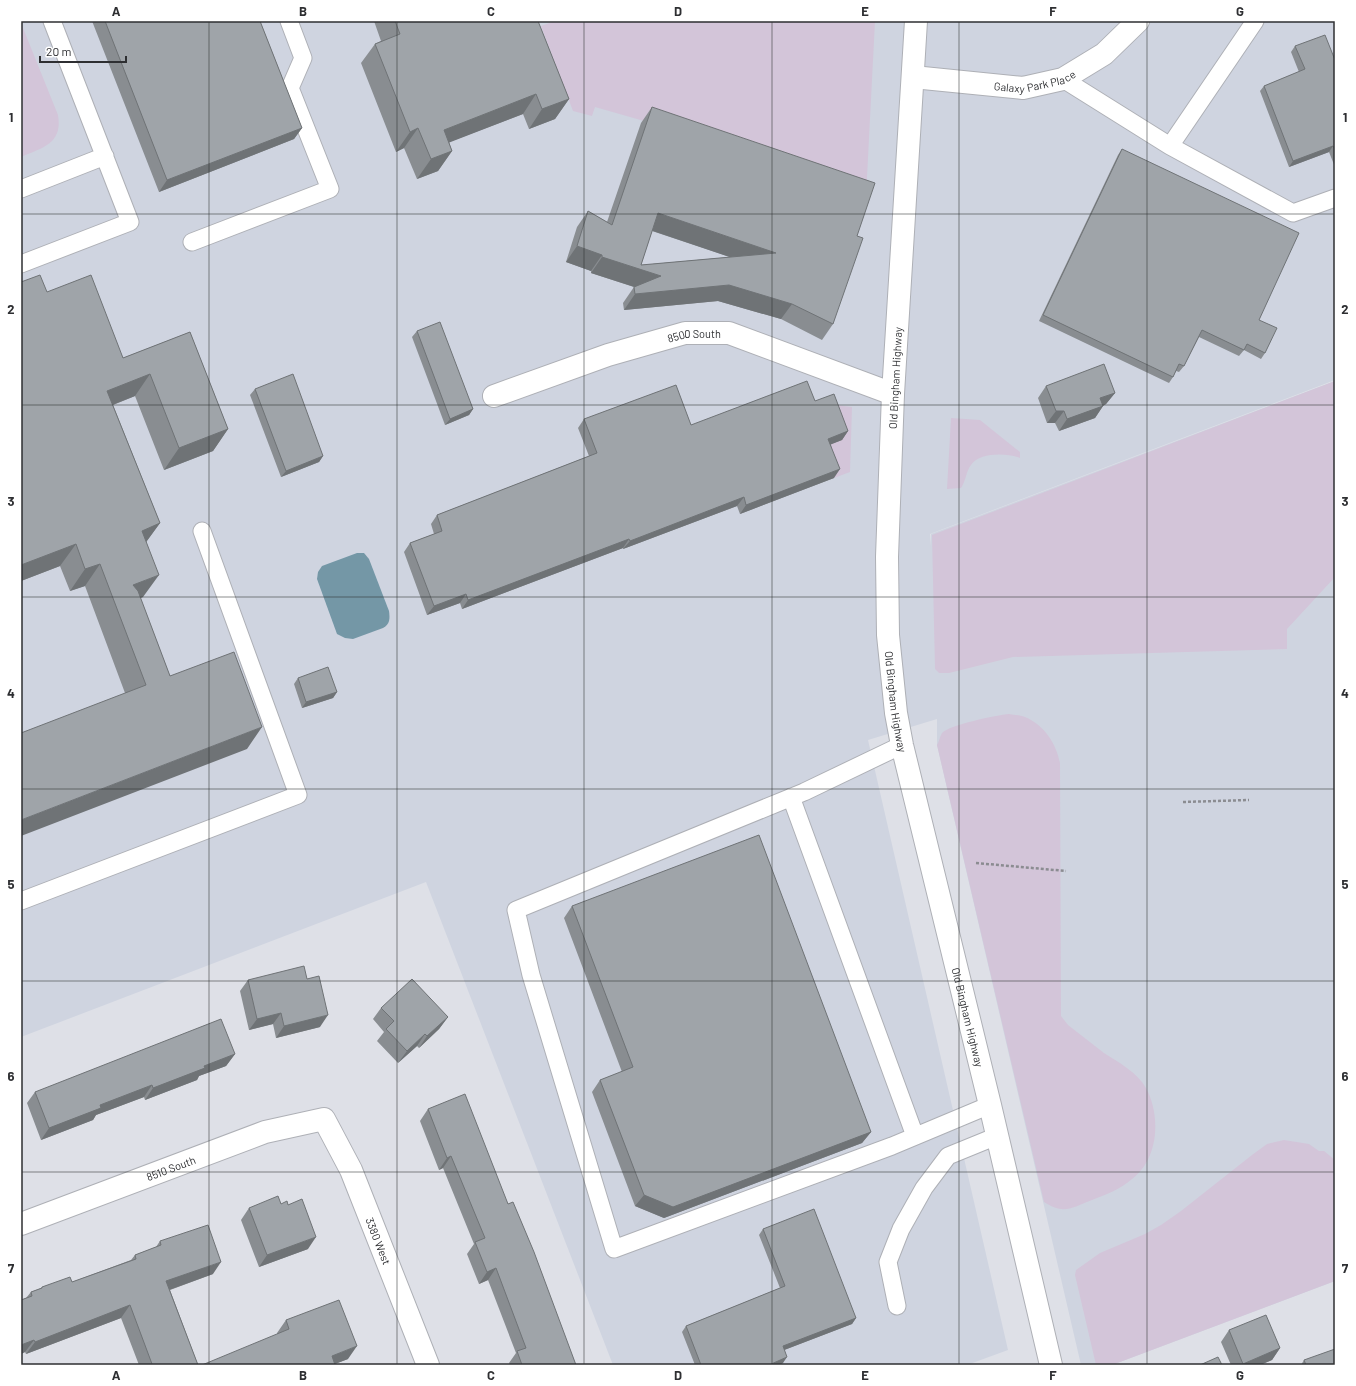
<svg xmlns="http://www.w3.org/2000/svg" width="1356" height="1386" font-family="Barlow,sans-serif">
<style>
.built{fill:#cfd4e0}
.green{fill:#d3c5d9}
.water{fill:#7497a6}
.lines{fill:none;stroke-linecap:round;stroke-linejoin:round}
.service-casing{stroke:#aeb0b6;stroke-width:19}
.minor-casing{stroke:#aeb0b6;stroke-width:24}
.tertiary-casing{stroke:#aeb0b6;stroke-width:24}
.path{stroke:#8b8c91;stroke-width:2.5;stroke-dasharray:3 2;stroke-linecap:butt}
.service{stroke:#fff;stroke-width:17}
.minor{stroke:#fff;stroke-width:22}
.tertiary{stroke:#fff;stroke-width:22}
.wall{fill:#898d91;fill-rule:evenodd}
.shaded-wall{fill:#6f7376}
.building{fill:#9fa4a9;stroke:#6f7376;fill-rule:evenodd}
.grid{fill:none;stroke:#2e2f32;stroke-width:1;stroke-opacity:0.55}
.labels{text-anchor:middle;dominant-baseline:central;stroke-width:3;stroke-linejoin:round;paint-order:stroke}
.street-label{font-size:11px;fill:#2e2f32;stroke:#fff}
.neatline{fill:none;stroke:#2e2f32;stroke-width:1.5}
.grid-label{font-size:13px;text-anchor:middle;font-weight:bold;fill:#2e2f32}
</style>
<rect width="100%" height="100%" fill="#dee0e7"/>
<path class="built" d="M 21,21 L 1335,21 L 1335,380 L 930,534 L 931,546 L 931,534 L 1335,381 L 1335,1281 L 1112,1365 L 1081,1365 L 937,745 L 937,719 L 868,740 L 1008,1350 L 967,1365 L 613,1365 L 426,882 L 21,1037 Z"/>
<path class="green" d="M 555,21 L 875,21 L 866,197 L 644,121 L 595,107 L 592,116 L 573,111 L 541,26 Z
M 21,23 L 58,115 C 63,144 42,148 21,157 Z
M 1335,381 L 1335,577 L 1287,629 L 1287,649 L 1013,657 L 949,673 L 939,673 L 935,669 L 932,535 Z
M 828,404 L 852,407 L 850,472 L 834,478 L 822,448 Z
M 951,418 L 980,420 L 1020,452 L 1020,458 C 1007,453 980,452 971,465 C 966,471 966,481 961,488 L 947,489 Z
M 1009,714 C 1014,715 1020,715 1025,717 C 1044,725 1056,743 1060,763 L 1061,1016 L 1068,1025 C 1080,1034 1092,1044 1104,1053 C 1118,1062 1137,1072 1146,1088 C 1161,1116 1159,1158 1132,1179 C 1121,1189 1105,1195 1092,1200 C 1071,1208 1064,1215 1044,1202 L 937,745 C 939,742 940,736 942,733 C 949,725 997,715 1009,714 Z
M 1284,1140 L 1309,1144 L 1319,1151 L 1324,1151 L 1335,1160 L 1335,1281 L 1112,1365 L 1096,1365 L 1075,1275 L 1076,1270 L 1100,1253 L 1145,1234 L 1161,1225 L 1181,1211 L 1252,1155 L 1267,1144 Z"/>
<path class="water" d="M 357,553 L 364,553 L 369,559 L 389,611 C 390,619 390,624 383,628 L 353,639 L 345,638 L 337,634 L 317,579 L 318,572 L 322,566 Z"/>
<g class="lines">
<g class="service-casing">
<path id="service" d="M 1063,79 L 1170,146 L 1255,21
M 1170,146 L 1293,213 L 1335,198
M 21,189 L 105,156
M 192,242 L 330,189 L 290,88 L 303,58 L 289,21
M 21,264 L 130,222 L 52,21
M 902,745 L 804,792 L 516,910 L 531,975 L 614,1249 L 892,1146 L 990,1105
M 791,797 L 915,1136
M 21,901 L 298,795 L 202,531
M 897,1306 L 888,1262 L 901,1229 L 924,1188 L 948,1156 L 997,1136"/>
</g>
<g class="minor-casing">
<g id="minor">
<path id="s1" d="M 913,77 L 1023,88 L 1063,79 L 1104,54 L 1138,21"/>
<path id="s2" d="M 494,396 L 608,355 L 685,333 L 729,333 L 893,394"/>
<path id="s3" d="M 21,1224 L 265,1132 L 324,1119 L 351,1170 L 428,1365"/>
</g>
</g>
<g class="tertiary-casing">
<g id="tertiary">
<path id="s4" d="M 916,21 L 893,394 L 887,557 L 888,635 L 896,713 L 902,745 L 990,1105 L 1051,1365"/>
</g>
</g>
<path class="path" d="M 1183,802 L 1249,800
M 976,863 L 1066,871"/>
<use href="#service" class="service"/>
<use href="#minor" class="minor"/>
<use href="#tertiary" class="tertiary"/>
</g>
<path class="wall" d="M 92,21 L 260,21 L 302,128 L 294,139 L 159,192 Z
M 374,21 L 538,21 L 569,99 L 555,119 L 529,129 L 523,114 L 449,142 L 452,151 L 438,171 L 417,179 L 404,148 L 396,152 L 361,63 L 375,44 L 381,41 Z
M 1295,46 L 1335,60 L 1335,167 L 1329,152 L 1289,167 L 1260,91 L 1264,86 L 1299,72 L 1291,52 Z
M 652,107 L 857,236 L 833,324 L 822,340 L 781,319 L 718,301 L 624,310 L 623,303 L 634,287 L 591,273 L 591,271 L 566,262 L 577,227 L 588,211 L 607,222 L 641,123 ZM 652,231 L 730,257 L 641,265 Z
M 1122,149 L 1259,320 L 1265,353 L 1261,359 L 1244,350 L 1239,356 L 1199,337 L 1184,366 L 1179,372 L 1176,371 L 1173,377 L 1169,383 L 1039,321 L 1118,155 Z
M 21,282 L 47,292 L 123,358 L 190,332 L 228,429 L 213,451 L 164,470 L 135,396 L 113,405 L 160,523 L 146,542 L 143,597 L 140,598 L 170,676 L 247,749 L 125,693 L 85,586 L 70,591 L 60,566 L 21,581 Z
M 417,331 L 473,409 L 469,415 L 445,425 L 412,337 Z
M 1046,386 L 1115,393 L 1106,404 L 1103,406 L 1095,418 L 1059,431 L 1055,423 L 1047,423 L 1038,398 Z
M 255,389 L 323,456 L 319,462 L 281,477 L 250,395 Z
M 815,401 L 848,431 L 842,440 L 831,444 L 834,478 L 740,514 L 737,506 L 623,549 L 623,548 L 462,609 L 460,603 L 427,615 L 404,552 L 410,543 L 434,534 L 431,524 L 437,515 L 589,456 L 578,428 L 584,419 L 691,425 Z
M 298,678 L 337,692 L 333,698 L 302,708 L 294,684 Z
M 572,906 L 871,1132 L 862,1143 L 664,1218 L 635,1206 L 592,1092 L 600,1080 L 622,1072 L 564,918 Z
M 307,979 L 320,1027 L 276,1038 L 273,1024 L 249,1030 L 240,991 L 248,980 Z
M 381,1008 L 448,1017 L 439,1029 L 419,1048 L 417,1046 L 398,1063 L 377,1041 L 384,1032 L 373,1019 Z
M 235,1054 L 226,1066 L 199,1076 L 197,1080 L 145,1100 L 144,1097 L 96,1115 L 93,1120 L 41,1140 L 27,1103 L 35,1092 Z
M 428,1109 L 508,1204 L 576,1365 L 510,1365 L 509,1363 L 516,1353 L 488,1280 L 479,1284 L 467,1254 L 474,1244 L 443,1168 L 439,1170 L 420,1121 Z
M 281,1204 L 308,1249 L 259,1267 L 241,1220 L 249,1208 Z
M 763,1229 L 856,1318 L 852,1324 L 784,1350 L 783,1363 L 779,1365 L 695,1365 L 682,1332 L 686,1326 L 780,1288 L 759,1235 Z
M 160,1241 L 213,1274 L 170,1290 L 198,1365 L 139,1365 L 121,1318 L 26,1354 L 25,1352 L 21,1354 L 21,1300 L 26,1298 L 31,1292 L 41,1288 L 42,1287 L 72,1282 L 131,1260 L 135,1255 L 156,1247 Z
M 286,1320 L 348,1359 L 335,1364 L 277,1334 L 277,1333 Z
M 1229,1330 L 1280,1348 L 1272,1360 L 1260,1365 L 1231,1365 L 1221,1342 Z
M 1304,1360 L 1335,1365 L 1301,1365 Z"/>
<path class="shaded-wall" d="M 536,94 L 523,114 L 430,150 L 444,130 Z
M 569,99 L 555,119 L 529,129 L 542,109 Z
M 302,128 L 294,139 L 159,192 L 167,180 Z
M 418,128 L 404,148 L 396,152 L 410,132 Z
M 1333,146 L 1329,152 L 1289,167 L 1293,161 Z
M 452,151 L 438,171 L 417,179 L 431,159 Z
M 658,213 L 776,253 L 765,269 L 647,229 Z
M 577,246 L 602,255 L 591,271 L 566,262 Z
M 602,257 L 661,276 L 650,292 L 591,273 Z
M 729,285 L 792,304 L 781,319 L 718,301 L 624,310 L 635,294 Z
M 150,374 L 135,396 L 92,413 L 107,391 Z
M 1115,393 L 1106,404 L 1098,408 L 1103,406 L 1095,418 L 1059,431 L 1067,419 L 1100,398 Z
M 473,409 L 469,415 L 445,425 L 450,419 Z
M 1056,411 L 1064,411 L 1055,423 L 1047,423 Z
M 228,429 L 213,451 L 164,470 L 179,448 Z
M 848,431 L 842,440 L 822,448 L 828,439 Z
M 323,456 L 319,462 L 281,477 L 286,471 Z
M 840,469 L 834,478 L 740,514 L 746,505 Z
M 744,497 L 737,506 L 623,549 L 630,541 Z
M 160,523 L 144,545 L 142,531 Z
M 629,539 L 623,548 L 462,609 L 468,600 Z
M 76,544 L 60,566 L 21,581 L 21,565 Z
M 100,564 L 85,586 L 70,591 L 85,569 Z
M 159,575 L 143,597 L 118,607 L 133,585 Z
M 466,594 L 460,603 L 427,615 L 434,606 Z
M 337,692 L 333,698 L 302,708 L 306,702 Z
M 262,727 L 247,749 L 21,836 L 21,820 Z
M 281,1013 L 273,1024 L 249,1030 L 257,1019 Z
M 328,1015 L 320,1027 L 276,1038 L 284,1026 Z
M 448,1017 L 439,1029 L 419,1048 L 427,1036 Z
M 425,1034 L 417,1046 L 398,1063 L 407,1051 Z
M 235,1054 L 226,1066 L 199,1076 L 197,1080 L 145,1100 L 153,1088 L 204,1066 Z
M 152,1085 L 144,1097 L 96,1115 L 93,1120 L 41,1140 L 49,1128 L 100,1105 Z
M 871,1132 L 862,1143 L 664,1218 L 635,1206 L 644,1195 Z
M 451,1156 L 443,1168 L 439,1170 L 447,1158 Z
M 316,1237 L 308,1249 L 259,1267 L 267,1255 Z
M 221,1262 L 213,1274 L 158,1294 L 166,1281 Z
M 496,1268 L 488,1280 L 479,1284 L 487,1272 Z
M 130,1305 L 121,1318 L 26,1354 L 35,1342 Z
M 856,1318 L 852,1324 L 779,1352 L 783,1346 Z
M 34,1340 L 25,1352 L 21,1354 L 21,1345 Z
M 357,1346 L 348,1359 L 332,1365 L 332,1356 Z
M 1280,1348 L 1272,1360 L 1260,1365 L 1242,1365 L 1243,1364 Z
M 787,1357 L 783,1363 L 779,1365 L 769,1365 Z"/>
<path class="building" d="M 105,21 L 260,21 L 302,128 L 167,180 Z
M 395,21 L 538,21 L 569,99 L 542,109 L 536,94 L 444,130 L 452,151 L 431,159 L 418,128 L 410,132 L 375,44 L 400,34 Z
M 1325,35 L 1335,60 L 1335,150 L 1333,146 L 1293,161 L 1264,86 L 1305,69 L 1295,46 Z
M 652,107 L 875,183 L 857,236 L 863,238 L 833,324 L 792,304 L 729,285 L 635,294 L 634,287 L 661,276 L 602,257 L 602,255 L 577,246 L 588,211 L 612,225 ZM 658,213 L 776,253 L 641,265 Z
M 1122,149 L 1299,233 L 1259,320 L 1277,328 L 1265,353 L 1247,344 L 1244,350 L 1202,330 L 1184,366 L 1179,364 L 1173,377 L 1043,315 Z
M 40,275 L 47,292 L 91,275 L 123,358 L 190,332 L 228,429 L 179,448 L 150,374 L 107,391 L 160,523 L 142,531 L 159,575 L 133,585 L 138,591 L 170,676 L 234,652 L 262,727 L 21,820 L 21,733 L 146,685 L 100,564 L 85,569 L 76,544 L 21,565 L 21,282 Z
M 440,322 L 473,409 L 450,419 L 417,331 Z
M 1104,364 L 1115,393 L 1100,398 L 1103,406 L 1067,419 L 1064,411 L 1056,411 L 1046,386 Z
M 293,374 L 323,456 L 286,471 L 255,389 Z
M 807,381 L 815,401 L 834,394 L 848,431 L 828,439 L 840,469 L 746,505 L 744,497 L 630,541 L 629,539 L 468,600 L 466,594 L 434,606 L 410,543 L 442,531 L 437,515 L 597,453 L 584,419 L 676,385 L 691,425 Z
M 328,667 L 337,692 L 306,702 L 298,678 Z
M 759,835 L 871,1132 L 673,1207 L 644,1195 L 600,1080 L 633,1067 L 572,906 Z
M 304,966 L 307,979 L 319,976 L 328,1015 L 284,1026 L 281,1013 L 257,1019 L 248,980 Z
M 412,979 L 448,1017 L 427,1036 L 425,1034 L 407,1051 L 386,1029 L 394,1021 L 381,1008 Z
M 221,1019 L 235,1054 L 204,1066 L 205,1068 L 153,1088 L 152,1085 L 100,1105 L 101,1108 L 49,1128 L 35,1092 Z
M 465,1094 L 508,1204 L 513,1202 L 534,1252 L 576,1365 L 522,1365 L 517,1351 L 526,1348 L 496,1268 L 487,1272 L 475,1242 L 485,1238 L 451,1156 L 447,1158 L 428,1109 Z
M 278,1196 L 281,1204 L 287,1201 L 288,1205 L 302,1199 L 316,1237 L 267,1255 L 249,1208 Z
M 814,1209 L 856,1318 L 783,1346 L 787,1357 L 769,1365 L 701,1365 L 686,1326 L 785,1286 L 763,1229 Z
M 208,1225 L 221,1262 L 166,1281 L 198,1365 L 151,1365 L 152,1364 L 130,1305 L 35,1342 L 34,1340 L 21,1345 L 21,1300 L 32,1296 L 31,1292 L 42,1288 L 42,1287 L 70,1277 L 72,1282 L 136,1259 L 135,1255 L 161,1245 L 160,1241 Z
M 339,1300 L 357,1346 L 332,1356 L 335,1365 L 202,1365 L 289,1329 L 286,1320 Z
M 1266,1315 L 1280,1348 L 1243,1364 L 1229,1330 Z
M 1335,1349 L 1335,1365 L 1306,1365 L 1304,1360 Z
M 1218,1357 L 1222,1365 L 1200,1365 Z"/>
<path class="grid" d="M 209,21 L 209,1365M 397,21 L 397,1365M 584,21 L 584,1365M 772,21 L 772,1365M 959,21 L 959,1365M 1147,21 L 1147,1365M 21,214 L 1335,214M 21,405 L 1335,405M 21,597 L 1335,597M 21,789 L 1335,789M 21,981 L 1335,981M 21,1172 L 1335,1172"/>
<g class="labels">
<g class="street-label">
<text stroke="none"><textPath href="#s1" startOffset="123">Galaxy Park Place</textPath></text>
<text stroke="none"><textPath href="#s2" startOffset="210">8500 South</textPath></text>
<text transform="translate(895 378) rotate(-87)">Old Bingham Highway</text>
<text stroke="none"><textPath href="#s4" startOffset="682">Old Bingham Highway</textPath></text>
<text stroke="none"><textPath href="#s4" startOffset="1006">Old Bingham Highway</textPath></text>
<text stroke="none"><textPath href="#s3" startOffset="160">8510 South</textPath></text>
<text stroke="none"><textPath href="#s3" startOffset="455">3380 West</textPath></text>
</g>
</g>
<rect width="1356" height="1386" fill="none" stroke="#ffffff" stroke-width="44"/>
<path d="M40 56v6h86v-6" fill="none" stroke="#2e2f32" stroke-width="2"/>
<text x="46" y="56" font-size="12" fill="#2e2f32" stroke="#ffffff" stroke-width="3" paint-order="stroke">20 m</text>
<rect x="22" y="22" width="1312" height="1342" class="neatline"/>
<g class="grid-label">
<text x="116" y="16">A</text>
<text x="303" y="16">B</text>
<text x="491" y="16">C</text>
<text x="678" y="16">D</text>
<text x="865" y="16">E</text>
<text x="1053" y="16">F</text>
<text x="1240" y="16">G</text>
<text x="11" y="122">1</text>
<text x="1345" y="122">1</text>
<text x="11" y="314">2</text>
<text x="1345" y="314">2</text>
<text x="11" y="506">3</text>
<text x="1345" y="506">3</text>
<text x="11" y="698">4</text>
<text x="1345" y="698">4</text>
<text x="11" y="889">5</text>
<text x="1345" y="889">5</text>
<text x="11" y="1081">6</text>
<text x="1345" y="1081">6</text>
<text x="11" y="1273">7</text>
<text x="1345" y="1273">7</text>
<text x="116" y="1380">A</text>
<text x="303" y="1380">B</text>
<text x="491" y="1380">C</text>
<text x="678" y="1380">D</text>
<text x="865" y="1380">E</text>
<text x="1053" y="1380">F</text>
<text x="1240" y="1380">G</text>
</g>
</svg>
